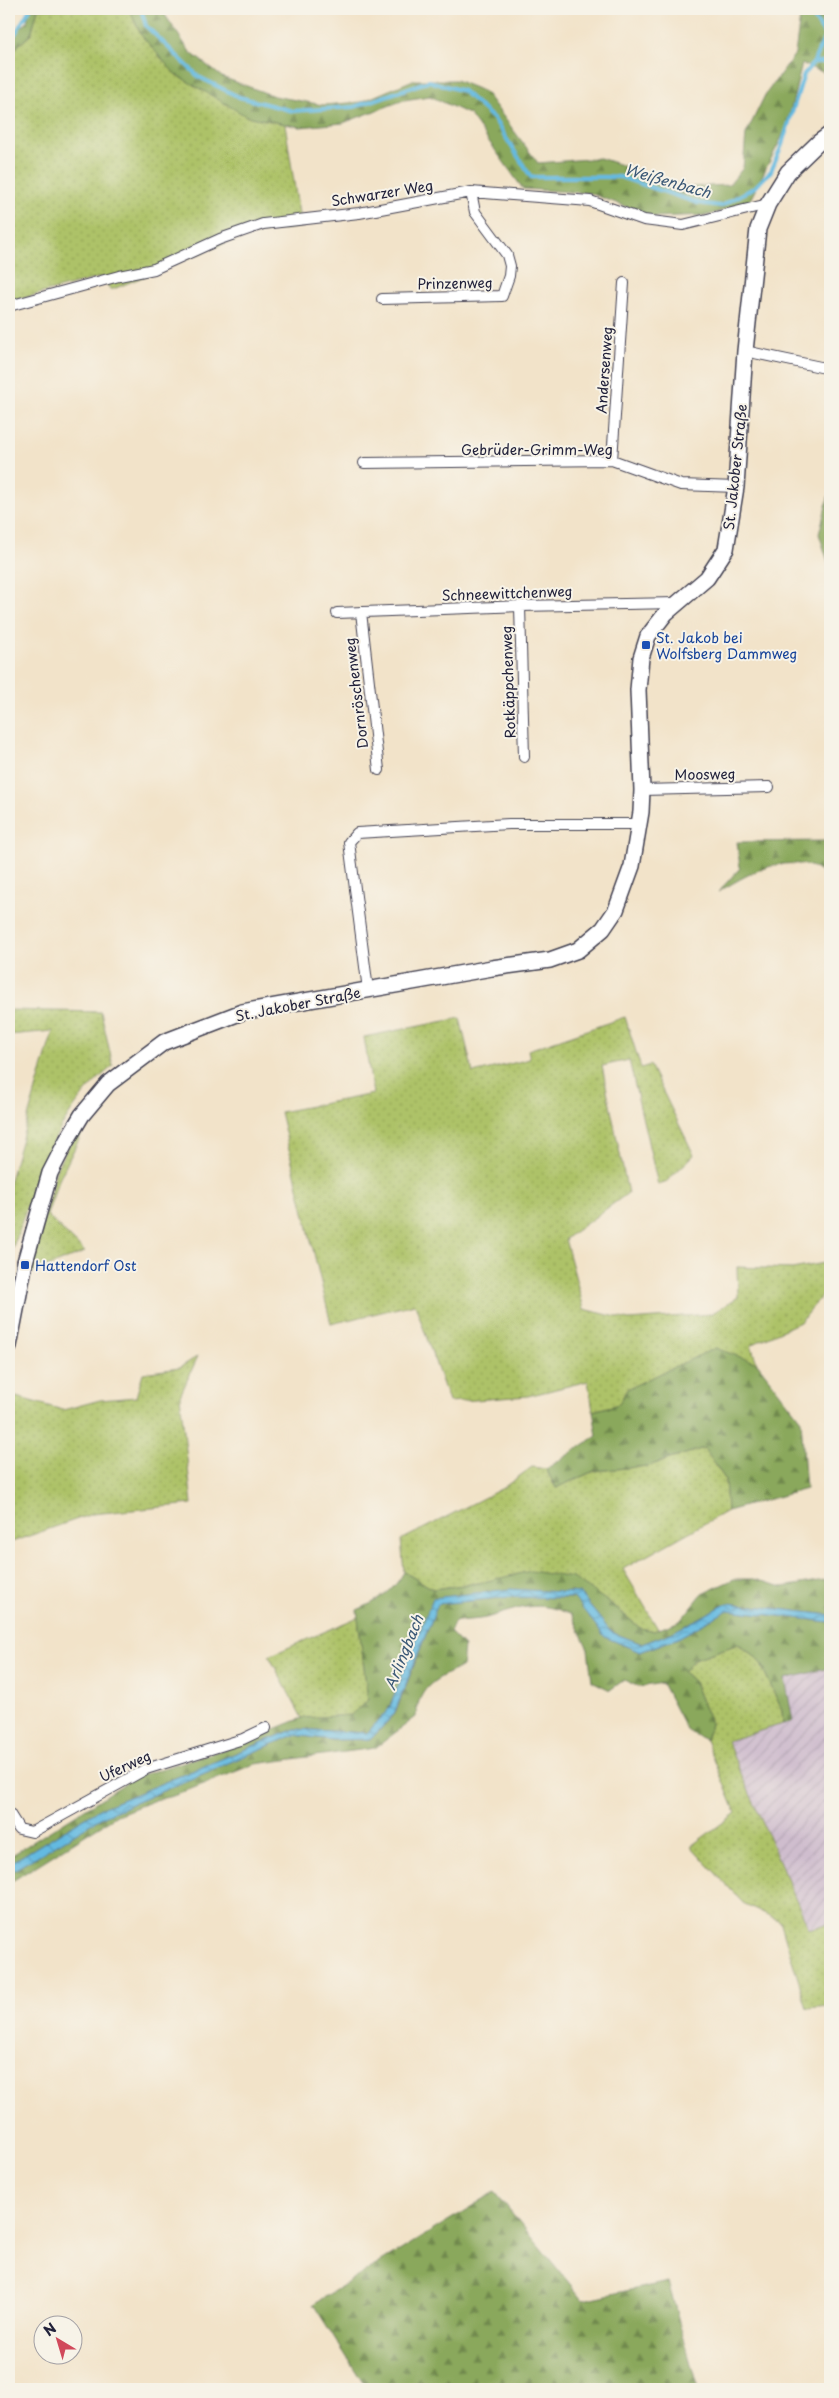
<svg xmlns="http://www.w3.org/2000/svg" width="839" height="2398" font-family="'Playpen Sans',sans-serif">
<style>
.industrial{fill:url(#industrial-furrows)}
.grass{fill:url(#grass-dots);stroke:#687251}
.forest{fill:url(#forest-firs);stroke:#56654c}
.water{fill:url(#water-waves);stroke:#436e8e}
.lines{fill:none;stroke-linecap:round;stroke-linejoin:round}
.stream{stroke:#64bae1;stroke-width:4}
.minor-casing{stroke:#413f50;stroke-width:12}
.secondary-casing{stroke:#413f50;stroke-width:18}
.minor{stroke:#fff;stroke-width:10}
.secondary{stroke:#fff;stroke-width:15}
.transit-dot{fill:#1a4fb4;stroke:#f7f3e8;stroke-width:2}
.labels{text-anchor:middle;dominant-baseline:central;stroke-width:4;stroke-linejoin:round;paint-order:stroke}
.street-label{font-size:14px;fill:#22223b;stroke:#f7f3e8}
.transit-label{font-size:14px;fill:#164399;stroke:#f7f3e8;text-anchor:start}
.water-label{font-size:15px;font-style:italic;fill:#395775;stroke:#f7f3e8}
</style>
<defs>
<pattern id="industrial-furrows" width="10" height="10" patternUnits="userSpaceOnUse" patternTransform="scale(1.25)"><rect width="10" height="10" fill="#cfbdce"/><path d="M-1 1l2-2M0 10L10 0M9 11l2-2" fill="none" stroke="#b1a2b2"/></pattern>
<pattern id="grass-dots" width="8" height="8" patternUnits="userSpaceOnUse" patternTransform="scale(1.25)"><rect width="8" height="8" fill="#adc267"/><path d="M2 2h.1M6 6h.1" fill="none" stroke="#95a65a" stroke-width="1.8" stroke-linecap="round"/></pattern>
<pattern id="forest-firs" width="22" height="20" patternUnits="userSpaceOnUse" patternTransform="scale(1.25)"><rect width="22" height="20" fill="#8aa85c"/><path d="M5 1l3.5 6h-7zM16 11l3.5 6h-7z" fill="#70884d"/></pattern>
<pattern id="water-waves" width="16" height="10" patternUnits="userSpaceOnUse" patternTransform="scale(1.25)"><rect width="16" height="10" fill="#64bae1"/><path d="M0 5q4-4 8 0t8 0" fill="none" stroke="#5297b8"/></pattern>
</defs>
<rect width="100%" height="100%" fill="#f7f3e8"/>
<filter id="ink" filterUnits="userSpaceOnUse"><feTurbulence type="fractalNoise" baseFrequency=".02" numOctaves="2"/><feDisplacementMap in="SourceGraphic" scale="10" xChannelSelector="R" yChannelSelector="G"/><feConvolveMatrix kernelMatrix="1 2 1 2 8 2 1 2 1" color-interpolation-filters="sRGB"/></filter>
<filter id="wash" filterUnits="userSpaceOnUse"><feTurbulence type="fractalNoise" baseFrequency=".0096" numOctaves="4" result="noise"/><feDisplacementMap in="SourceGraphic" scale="20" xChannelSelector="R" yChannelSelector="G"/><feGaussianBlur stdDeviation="1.12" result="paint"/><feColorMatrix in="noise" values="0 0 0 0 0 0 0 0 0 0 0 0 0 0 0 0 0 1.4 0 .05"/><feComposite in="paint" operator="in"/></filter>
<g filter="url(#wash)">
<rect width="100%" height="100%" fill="#f2e3c9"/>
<path class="industrial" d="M 830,1668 L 830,1923 L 810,1930 L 727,1740 L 793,1721 L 785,1679 Z"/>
<path class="grass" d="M 38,9 L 129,9 L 141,35 L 246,116 L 285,124 L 301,227 L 243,236 L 111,290 L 101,277 L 9,302 L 9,54 L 31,34 Z
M 9,1010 L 101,1012 L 113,1066 C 54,1113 36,1181 12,1250 L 9,1245 L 9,1183 L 53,1031 L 9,1035 Z
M 625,1017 L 641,1068 L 650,1065 L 694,1155 L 665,1183 L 658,1185 L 629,1060 L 602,1066 L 628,1193 L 565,1239 L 584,1309 L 629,1320 L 711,1314 L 738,1297 L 737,1267 L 792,1269 L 830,1262 L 830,1286 L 800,1322 L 751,1345 L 757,1363 L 715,1349 L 619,1404 L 593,1411 L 588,1381 L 528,1396 L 449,1402 L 415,1304 L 331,1324 L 280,1112 L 373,1094 L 364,1037 L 460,1018 L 473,1073 L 530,1059 L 528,1050 Z
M 117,1084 L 118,1086 L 83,1131 L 57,1184 L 47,1215 L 85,1252 L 29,1274 L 57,1167 L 76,1132 Z
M 198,1356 L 180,1396 L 192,1504 L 92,1514 L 9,1543 L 9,1395 L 63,1410 L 100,1400 L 136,1397 L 143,1373 L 179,1368 Z
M 704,1448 L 725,1479 L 727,1511 L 623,1569 L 658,1629 L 654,1631 L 640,1628 L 610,1603 L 479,1583 L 433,1589 L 404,1572 L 401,1540 L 503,1488 L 532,1467 L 546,1469 L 556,1488 L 594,1471 L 648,1466 Z
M 358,1617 L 368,1700 L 351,1716 L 302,1718 L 269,1656 Z
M 738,1644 L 759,1660 L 782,1710 L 783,1724 L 727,1741 L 809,1929 L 830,1923 L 830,2006 L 807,2008 L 780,1921 L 743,1903 L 691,1846 L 736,1813 L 706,1740 L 711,1724 L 694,1682 L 683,1672 L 694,1659 Z"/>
<path class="forest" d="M 29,9 L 38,9 L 31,34 L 9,54 L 9,34 L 27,23 Z
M 129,9 L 161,9 L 190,52 L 222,77 L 274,96 L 323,105 L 361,102 L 413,80 L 456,80 L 485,92 L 538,163 L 600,158 L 688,187 L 729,185 L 743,168 L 746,134 L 765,95 L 795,54 L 801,9 L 828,9 L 830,20 L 830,75 L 802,64 L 786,129 L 749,202 L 709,215 L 653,217 L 590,193 L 523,189 L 470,115 L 430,96 L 404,100 L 343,123 L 300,127 L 246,116 L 175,74 L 141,35 Z
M 830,490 L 830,568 L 819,534 Z
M 827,841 L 830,849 L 830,876 C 822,875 817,868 810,866 C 774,857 747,875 718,892 L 740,868 L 737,842 Z
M 715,1348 L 757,1363 L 801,1420 L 806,1489 L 727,1511 L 725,1479 L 704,1448 L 648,1466 L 594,1471 L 556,1488 L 546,1469 L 597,1436 L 593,1411 L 619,1404 L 627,1389 Z
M 531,1571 L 573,1578 L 610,1603 L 640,1628 L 654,1631 L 680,1621 L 702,1594 L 734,1579 L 754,1579 L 783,1587 L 830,1579 L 830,1615 L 728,1603 L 671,1633 L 642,1644 L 611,1632 L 579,1593 L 434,1598 L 389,1709 L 367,1733 L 295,1729 L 99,1809 L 9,1864 L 9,1857 L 135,1777 L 228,1748 L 302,1718 L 351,1715 L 368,1700 L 357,1610 C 378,1601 393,1592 404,1572 L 433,1589 L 479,1583 Z
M 510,1597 L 575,1598 L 605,1637 L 640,1652 L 678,1638 L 728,1610 L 830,1622 L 830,1668 L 785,1679 L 793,1721 L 783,1724 L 782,1710 L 759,1660 L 739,1644 L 694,1659 L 683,1672 L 694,1682 L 711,1724 L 706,1740 L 687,1731 L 662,1683 L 639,1687 L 624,1680 L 610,1690 L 592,1681 L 588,1649 L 572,1615 C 537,1599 521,1608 486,1618 C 477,1620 465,1620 455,1621 L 450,1632 L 464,1646 L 462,1667 C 437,1678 418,1686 416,1717 L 375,1748 L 255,1764 L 173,1796 L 155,1800 L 117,1815 L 9,1883 L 9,1873 L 104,1816 L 294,1735 L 333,1740 L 371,1739 L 395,1714 L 438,1604 Z
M 495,2192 L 583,2300 L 668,2282 L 698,2389 L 367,2389 L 313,2304 Z"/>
<path class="water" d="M 510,1589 L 579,1593 L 611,1632 L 642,1644 L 671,1633 L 728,1603 L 830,1615 L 830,1622 L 728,1610 L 678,1638 L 640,1652 L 605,1637 L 574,1598 L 510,1597 L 438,1604 L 394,1714 L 371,1739 L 333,1740 L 294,1735 L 104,1816 L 9,1873 L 9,1864 L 99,1809 L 295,1729 L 367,1733 L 389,1709 L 433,1598 Z"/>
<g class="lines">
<path class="stream" d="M 141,9 L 146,26 L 199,77 L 239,97 L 293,111 L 354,107 L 429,81 L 463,91 L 494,119 L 531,177 L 620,177 L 698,203 L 721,206 L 755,187 L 771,171 L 782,145 L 804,74 L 814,62 L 830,62
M 808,9 L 825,35 C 823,44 817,52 814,62
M 9,38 L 15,34 L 30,9"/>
</g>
</g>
<g filter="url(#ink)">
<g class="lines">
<g class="minor-casing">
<path id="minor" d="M 382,299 L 502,296 L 509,276 L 510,266 L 507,255 L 475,212 L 471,192
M 9,306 L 119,276 L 154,269 L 220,239 L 263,224 L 359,213 L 471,192 L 590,201 L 644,220 L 683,225 L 768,204
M 745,351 L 830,369
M 612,460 L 624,283
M 364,463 L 612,460 L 681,485 L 736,487
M 520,606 L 524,757
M 361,612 L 379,770
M 337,613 L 520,606 L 677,603
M 642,790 L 769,787
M 368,990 L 349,842 L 357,833 L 509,824 L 639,824
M 9,1813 L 19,1829 L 32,1832 L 146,1769 L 243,1739 L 266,1728"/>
</g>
<g class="secondary-casing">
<path id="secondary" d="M 9,1346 L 25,1262 L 50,1173 L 67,1140 L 82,1115 L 108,1084 L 164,1042 L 242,1012 L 492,968 L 550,960 L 578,950 L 603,929 L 616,910 L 632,866 L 641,812 L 642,790 L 638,690 L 641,658 L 648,636 L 666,613 L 707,578 L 726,549 L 736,487 L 745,351 L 758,229 L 768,204 L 788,172 L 819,142 L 830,134"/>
</g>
<use href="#minor" class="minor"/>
<use href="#secondary" class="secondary"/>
</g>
</g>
<g class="transit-dot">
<rect x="641" y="640" width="10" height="10" rx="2.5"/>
<rect x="20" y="1260" width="10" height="10" rx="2.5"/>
</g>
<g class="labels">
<g class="street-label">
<text transform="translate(382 193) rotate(-9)">Schwarzer Weg</text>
<text transform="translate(455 283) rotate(-1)">Prinzenweg</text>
<text transform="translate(604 370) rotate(-86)">Andersenweg</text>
<text x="537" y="449">Gebrüder-Grimm-Weg</text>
<text transform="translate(735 467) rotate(-84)">St. Jakober Straße</text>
<text transform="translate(507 593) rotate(-2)">Schneewittchenweg</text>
<text transform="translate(508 682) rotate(-92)">Rotkäppchenweg</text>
<text transform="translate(356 693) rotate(-97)">Dornröschenweg</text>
<text transform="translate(705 774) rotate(-1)">Moosweg</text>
<text transform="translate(298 1004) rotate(-11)">St. Jakober Straße</text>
<text transform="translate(125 1766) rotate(-25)">Uferweg</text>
</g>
<g class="transit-label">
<text x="656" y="637">St. Jakob bei<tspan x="656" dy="16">Wolfsberg Dammweg</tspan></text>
<text x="35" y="1265">Hattendorf Ost</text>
</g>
<g class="water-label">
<text transform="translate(668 180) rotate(16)">Weißenbach</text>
<text transform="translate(403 1652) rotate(-68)">Arlingbach</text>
</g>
</g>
<rect width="839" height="2398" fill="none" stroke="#f7f3e8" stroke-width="30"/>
<g transform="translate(58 2340) rotate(322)"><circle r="24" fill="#f7f3e8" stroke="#a29fa3"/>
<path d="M0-4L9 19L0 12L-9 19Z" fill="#d1495b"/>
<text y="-8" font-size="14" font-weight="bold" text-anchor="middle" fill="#22223b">N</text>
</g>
</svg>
